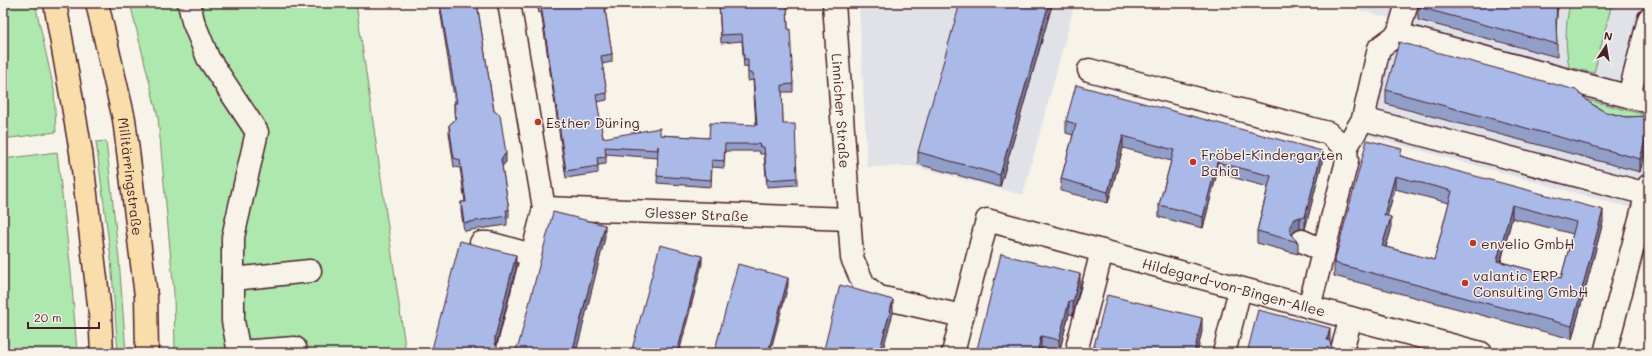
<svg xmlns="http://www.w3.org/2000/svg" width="1652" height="356" font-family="Mali,sans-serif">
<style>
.built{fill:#e0e2e8}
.green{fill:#ade8ae;stroke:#7c846c}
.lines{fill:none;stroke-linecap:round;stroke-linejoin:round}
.minor-casing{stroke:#4a1f2b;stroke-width:25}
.highway-casing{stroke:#4a1f2b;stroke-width:25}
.minor{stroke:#f7f3e8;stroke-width:22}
.highway{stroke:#f9deab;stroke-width:22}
.wall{fill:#919fc8;stroke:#4a1f2b;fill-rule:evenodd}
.shaded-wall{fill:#7682a2;stroke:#4a1f2b}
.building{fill:#a9b9e8;stroke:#4a1f2b;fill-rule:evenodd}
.poi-dot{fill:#c8321e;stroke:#f7f3e8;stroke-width:1.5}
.labels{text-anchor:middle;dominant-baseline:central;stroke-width:3;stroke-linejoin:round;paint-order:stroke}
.street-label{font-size:14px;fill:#4a1f2b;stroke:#f7f3e8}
.poi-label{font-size:14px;fill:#4a1f2b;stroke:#f7f3e8;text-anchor:start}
</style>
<rect width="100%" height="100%" fill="#f7f3e8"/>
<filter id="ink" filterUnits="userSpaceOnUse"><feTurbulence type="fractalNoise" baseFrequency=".025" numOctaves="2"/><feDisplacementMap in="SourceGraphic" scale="8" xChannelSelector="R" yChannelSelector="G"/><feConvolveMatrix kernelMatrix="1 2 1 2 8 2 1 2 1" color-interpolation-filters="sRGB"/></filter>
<g filter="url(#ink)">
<path class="built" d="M 859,3 L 1075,3 L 1023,195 L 913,166 L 867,167 Z
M 1332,3 L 1649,3 L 1649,213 L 1364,135 L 1394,19 Z"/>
<path class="green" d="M 3,3 L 35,3 L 54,90 L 56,132 L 3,139 Z
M 130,3 L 356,3 L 406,353 L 175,353 L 174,293 L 158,117 Z
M 1570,3 L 1612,3 L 1594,73 L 1569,67 C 1565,42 1565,28 1570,3 Z
M 1585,99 L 1649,116 L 1649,120 L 1635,123 L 1598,112 Z
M 106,141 L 119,259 L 126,353 L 118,353 L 111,259 L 96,142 Z
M 57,152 L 71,272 L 77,353 L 3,353 L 3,159 Z"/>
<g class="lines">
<g class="minor-casing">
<g id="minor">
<path d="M 189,3 L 193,21 L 208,58 L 257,132 L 233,237 L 233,321 L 239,353"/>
<path id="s1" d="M 834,3 L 852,258 L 864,285 L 879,297 L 962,316"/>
<path d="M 1398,34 L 1649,102"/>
<path d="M 1089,70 L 1328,133 L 1346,148 L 1347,161 L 1309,307"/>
<path d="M 1629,96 L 1649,19"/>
<path d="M 1363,119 L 1647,194"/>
<path d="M 1346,148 L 1363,119 L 1379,48 L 1398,34 L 1407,3"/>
<path id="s2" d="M 544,208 L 850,219"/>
<path d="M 1302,241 L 1324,251"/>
<path d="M 481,243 L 489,243 L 532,255"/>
<path d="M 233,279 L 310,271"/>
<path d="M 1078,344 L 1102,251"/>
<path d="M 238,352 L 295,348"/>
<path d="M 507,353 L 544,208 L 509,3"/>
<path id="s3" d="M 953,353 L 987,220 L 1481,353"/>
<path d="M 1224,353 L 1240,289"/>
<path d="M 1341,353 L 1351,318"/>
<path d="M 1605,353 L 1649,185"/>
</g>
</g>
<g class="highway-casing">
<g id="highway">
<path d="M 55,3 L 81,152 L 100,313 L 102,353"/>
<path id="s4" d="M 97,3 L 124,119 L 146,296 L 147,353"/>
</g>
</g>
<use href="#minor" class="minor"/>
<use href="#highway" class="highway"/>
</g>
<path class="wall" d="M 439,3 L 477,3 L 494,111 L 506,162 L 502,166 L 509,210 L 509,218 L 507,218 L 507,225 L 464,231 L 461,211 L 461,202 L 465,202 L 460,168 L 454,167 L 449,133 L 449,125 L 455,120 L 454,112 L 454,103 L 455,103 Z
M 537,3 L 604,3 L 612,54 L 612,62 L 602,64 L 607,93 L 607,100 L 597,102 L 603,138 L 660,135 L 709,138 L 756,125 L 753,80 L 748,81 L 748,66 L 744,67 L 742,41 L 721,43 L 719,3 L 787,3 L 788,29 L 793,84 L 793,92 L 782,92 L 783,124 L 797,178 L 797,185 L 767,187 L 764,154 L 760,154 L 759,151 L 725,151 L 724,168 L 712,167 L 711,187 L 657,183 L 658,158 L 606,154 L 606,164 L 598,165 L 598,173 L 566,178 L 541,12 L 539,13 Z
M 1052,3 L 1052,5 L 1000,187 L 918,164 L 918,152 Z
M 1418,7 L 1557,12 L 1556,29 L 1557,44 L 1557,57 L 1418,20 Z
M 1386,90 L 1590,103 L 1605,112 L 1626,117 L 1649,116 L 1640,172 L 1386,104 Z
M 1066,121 L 1322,163 L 1305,229 L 1300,229 L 1295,231 L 1291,235 L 1298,242 L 1298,254 L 1257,243 L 1257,231 L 1268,187 L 1217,173 L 1203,228 L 1159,217 L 1159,205 L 1171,161 L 1123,148 L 1108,203 L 1061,191 L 1061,179 L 1073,135 L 1066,133 Z
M 1402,156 L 1603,222 L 1572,339 L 1334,276 L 1334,263 ZM 1395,189 L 1449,203 L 1434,260 L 1386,247 L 1391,230 L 1387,216 ZM 1512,218 L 1573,234 L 1561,278 L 1501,262 Z
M 1080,287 L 1073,315 L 1069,314 L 1059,353 L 1041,349 L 1040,353 L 976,353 Z
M 1202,331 L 1197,353 L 1094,353 L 1094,346 Z"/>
<path class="shaded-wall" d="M 1049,3 L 1052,3 L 1052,5 L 1000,187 L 1000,175 Z
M 1557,3 L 1560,3 L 1557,12 L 1556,36 L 1556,23 Z
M 1649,126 L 1649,139 L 1640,172 L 1640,159 Z
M 1123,136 L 1123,148 L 1108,203 L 1108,192 Z
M 1322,151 L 1322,163 L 1305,229 L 1305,217 Z
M 506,153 L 506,162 L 501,168 L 501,159 Z
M 1217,162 L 1217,173 L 1203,228 L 1203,217 Z
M 1395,176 L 1395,189 L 1384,228 L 1384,215 Z
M 1512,205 L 1512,218 L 1497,274 L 1497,261 Z
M 1603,210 L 1603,222 L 1572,339 L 1572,326 Z
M 1300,217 L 1300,229 L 1295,231 L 1291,236 L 1290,230 L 1291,224 L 1295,219 Z
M 1391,217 L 1391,230 L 1382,259 L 1382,246 Z
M 605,225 L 605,238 L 576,353 L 572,353 Z
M 516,255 L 516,269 L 495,350 L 495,337 Z
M 702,256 L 702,264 L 679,353 L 677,353 Z
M 1080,274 L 1080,287 L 1073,315 L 1073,302 Z
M 788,278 L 788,286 L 770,353 L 768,353 Z
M 893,300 L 893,313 L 882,353 L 879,353 Z
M 1069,301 L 1069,314 L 1059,353 L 1059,340 Z
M 1202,318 L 1202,331 L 1197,353 L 1194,353 Z
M 1330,328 L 1330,341 L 1327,353 L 1327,340 Z
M 1041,336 L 1041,349 L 1040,353 L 1037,353 Z"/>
<path class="building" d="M 440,3 L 477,3 L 494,111 L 500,115 L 506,153 L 501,159 L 509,210 L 506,210 L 507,216 L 464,223 L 461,202 L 466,202 L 460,160 L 454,158 L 449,125 L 456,119 L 454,103 L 457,103 Z
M 538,3 L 604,3 L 612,54 L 601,56 L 607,93 L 596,95 L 603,138 L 660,128 L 660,135 L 709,138 L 710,123 L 757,125 L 753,73 L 748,73 L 748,59 L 744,59 L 742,34 L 721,35 L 719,3 L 787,3 L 788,29 L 790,29 L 793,84 L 782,85 L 783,124 L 795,124 L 797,178 L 767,180 L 764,147 L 760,147 L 759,144 L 725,144 L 724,161 L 712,160 L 711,180 L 657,176 L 658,146 L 658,150 L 605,147 L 606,157 L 597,158 L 598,166 L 566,171 L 541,5 L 539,5 Z
M 960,3 L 1049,3 L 1000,175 L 918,152 Z
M 1419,3 L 1557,3 L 1556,23 L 1557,44 L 1418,7 Z
M 1399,42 L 1576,90 L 1590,103 L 1605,112 L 1626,117 L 1649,116 L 1649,126 L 1640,159 L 1386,90 Z
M 1076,85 L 1322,151 L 1305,217 L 1300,217 L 1295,219 L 1291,224 L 1290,230 L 1292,236 L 1298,242 L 1257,231 L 1271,176 L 1217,162 L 1203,217 L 1180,210 L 1159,205 L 1174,150 L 1123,136 L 1108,192 L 1061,179 L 1076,124 L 1066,121 Z
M 1367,140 L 1402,149 L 1400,156 L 1603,210 L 1572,326 L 1334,263 ZM 1395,176 L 1452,191 L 1434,260 L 1382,246 L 1391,217 L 1384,215 ZM 1512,205 L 1576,222 L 1561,278 L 1497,261 Z
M 553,212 L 605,225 L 572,353 L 431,353 L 460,241 L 516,255 L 495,337 L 495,344 L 499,349 L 504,352 L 510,352 L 516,349 L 519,343 Z
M 660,245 L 702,256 L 677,353 L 631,353 Z
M 1001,254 L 1080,274 L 1073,302 L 1069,301 L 1059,340 L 1041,336 L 1037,353 L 976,353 Z
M 738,264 L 788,278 L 768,353 L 714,353 Z
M 840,285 L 893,300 L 879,353 L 823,353 Z
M 1107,295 L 1202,318 L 1194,353 L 1122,353 L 1094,346 Z
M 1258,310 L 1330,328 L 1327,340 L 1329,340 L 1332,348 L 1338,352 L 1344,352 L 1351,346 L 1379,353 L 1247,353 Z
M 1649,336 L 1649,353 L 1645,353 Z
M 1402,350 L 1415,353 L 1401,353 Z"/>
</g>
<g class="poi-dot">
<circle cx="538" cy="122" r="4"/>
<circle cx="1193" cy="162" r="4"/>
<circle cx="1473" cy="243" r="4"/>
<circle cx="1465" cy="283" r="4"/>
</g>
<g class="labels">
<g class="street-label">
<text stroke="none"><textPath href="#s1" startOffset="108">Linnicher Straße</textPath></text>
<text stroke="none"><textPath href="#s4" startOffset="177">Militärringstraße</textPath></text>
<text stroke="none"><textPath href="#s2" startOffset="153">Glesser Straße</textPath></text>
<text stroke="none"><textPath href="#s3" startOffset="393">Hildegard-von-Bingen-Allee</textPath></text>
</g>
<g class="poi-label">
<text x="546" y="122">Esther Düring</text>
<text x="1201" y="154">Fröbel-Kindergarten<tspan x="1201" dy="16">Bahia</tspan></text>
<text x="1481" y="243">envelio GmbH</text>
<text x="1473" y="275">valantic ERP<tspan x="1473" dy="16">Consulting GmbH</tspan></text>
</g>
</g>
<rect width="1652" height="356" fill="none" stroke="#f7f3e8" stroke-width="16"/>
<rect x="8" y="8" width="1636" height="340" fill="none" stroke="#4a1f2b" stroke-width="1.5" filter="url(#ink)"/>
<g transform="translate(1606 46) rotate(12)" stroke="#f7f3e8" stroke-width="3" paint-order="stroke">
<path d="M0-3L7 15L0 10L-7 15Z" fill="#4a1f2b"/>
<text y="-6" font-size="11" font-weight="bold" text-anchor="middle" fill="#4a1f2b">N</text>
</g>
<path d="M28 322v6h71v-6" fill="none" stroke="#4a1f2b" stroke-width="2"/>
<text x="34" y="322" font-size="12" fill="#4a1f2b" stroke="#f7f3e8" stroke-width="3" paint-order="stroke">20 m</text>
</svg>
